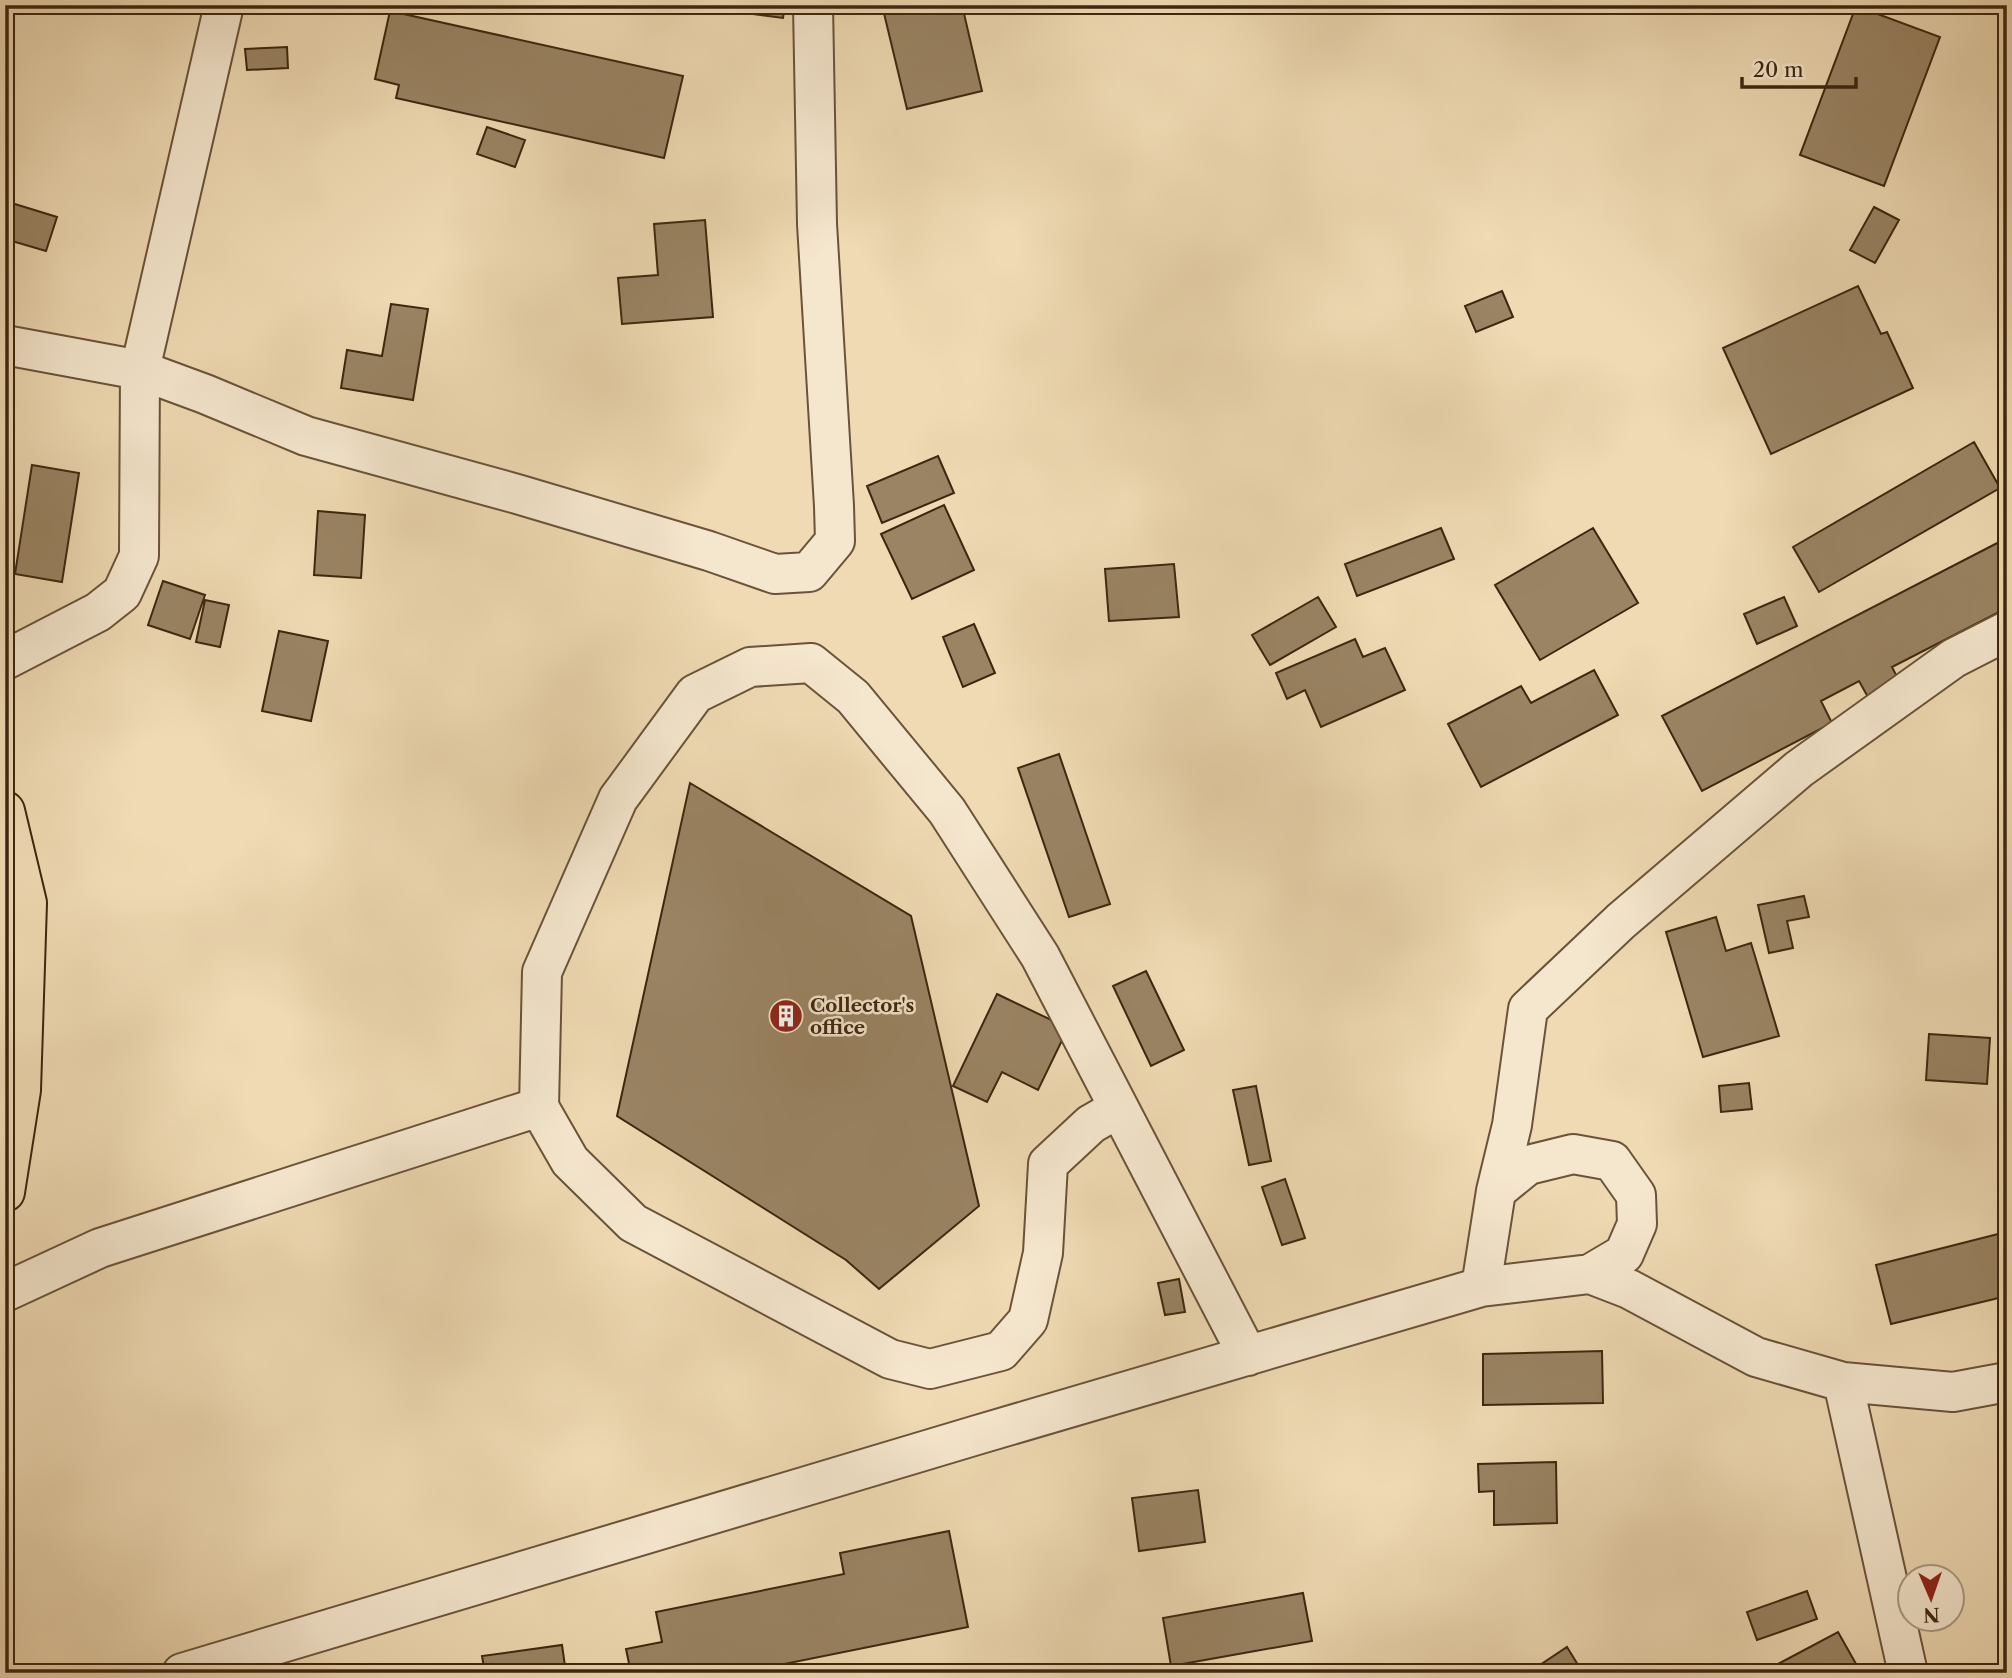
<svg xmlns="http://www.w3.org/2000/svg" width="2012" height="1678" font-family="'Libre Caslon Text',serif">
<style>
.building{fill:#9a8464;stroke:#3d260f;stroke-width:2}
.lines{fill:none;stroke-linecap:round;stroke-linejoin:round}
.minor-casing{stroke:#6a5338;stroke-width:42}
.major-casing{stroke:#3d260f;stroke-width:42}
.minor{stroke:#f5e7ce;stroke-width:38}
.major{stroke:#efdab3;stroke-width:38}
.labels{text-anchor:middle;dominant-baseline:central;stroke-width:5;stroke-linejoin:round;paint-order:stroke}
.poi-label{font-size:19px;font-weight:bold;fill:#3d260f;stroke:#f5e7ce;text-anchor:start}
</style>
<rect width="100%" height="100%" fill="#efdab3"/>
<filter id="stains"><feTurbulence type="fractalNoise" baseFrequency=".00286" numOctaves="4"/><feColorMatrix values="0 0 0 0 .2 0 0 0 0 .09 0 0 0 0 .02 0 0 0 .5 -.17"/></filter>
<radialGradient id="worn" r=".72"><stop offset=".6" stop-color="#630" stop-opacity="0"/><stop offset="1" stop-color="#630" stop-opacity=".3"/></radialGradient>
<path class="building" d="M 686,5 L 785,5 L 783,18 Z
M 882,5 L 962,5 L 982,91 L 907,109 Z
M 1856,6 L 1940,37 L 1884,186 L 1800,155 Z
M 390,11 L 683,76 L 664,158 L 396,98 L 399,85 L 375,79 Z
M 287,47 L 288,68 L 247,70 L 245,49 Z
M 487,127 L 525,140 L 515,167 L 477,154 Z
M 5,201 L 57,217 L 46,251 L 5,239 Z
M 1874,207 L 1899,220 L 1875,263 L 1850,250 Z
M 705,220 L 713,317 L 622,324 L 618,278 L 658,275 L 654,224 Z
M 1858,286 L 1881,334 L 1887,332 L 1913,388 L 1771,454 L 1723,348 Z
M 1502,291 L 1513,317 L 1476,332 L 1465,306 Z
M 391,304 L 428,309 L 413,400 L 341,388 L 347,350 L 382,356 Z
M 1974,442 L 2000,488 L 1819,592 L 1793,547 Z
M 938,456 L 954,493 L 882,523 L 867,486 Z
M 32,465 L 79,473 L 62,582 L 15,574 Z
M 944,505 L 974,570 L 912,599 L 881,534 Z
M 318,511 L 365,515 L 361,578 L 314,575 Z
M 1441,528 L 1454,559 L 1357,596 L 1345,564 Z
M 1593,528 L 1638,603 L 1540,660 L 1495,585 Z
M 2007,538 L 2007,608 L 1892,667 L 1900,683 L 1869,699 L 1859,681 L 1821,701 L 1832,723 L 1702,791 L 1662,716 Z
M 1174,564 L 1179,617 L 1109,621 L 1105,569 Z
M 163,581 L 205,595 L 190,639 L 148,625 Z
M 1318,597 L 1336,627 L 1270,665 L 1252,635 Z
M 1784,597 L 1797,626 L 1757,644 L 1744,614 Z
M 205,600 L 229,605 L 220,647 L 196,642 Z
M 974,624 L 995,673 L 963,687 L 943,637 Z
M 279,631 L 328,641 L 311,721 L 262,711 Z
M 1355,639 L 1363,657 L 1385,648 L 1405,690 L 1321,727 L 1305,690 L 1287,699 L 1276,673 Z
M 1594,670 L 1618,715 L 1481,787 L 1448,724 L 1521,686 L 1531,703 Z
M 1059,754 L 1110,904 L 1069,917 L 1018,768 Z
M 690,783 L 911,916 L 979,1206 L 879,1289 L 846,1260 L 617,1116 Z
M 1804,896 L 1809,917 L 1787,921 L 1793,948 L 1769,953 L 1758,905 Z
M 1716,917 L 1726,951 L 1751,943 L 1779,1036 L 1703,1057 L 1666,932 Z
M 1146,971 L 1184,1050 L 1151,1066 L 1113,986 Z
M 997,994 L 1068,1028 L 1038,1090 L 1002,1072 L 987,1102 L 953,1086 Z
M 1929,1034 L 1990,1038 L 1987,1084 L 1926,1080 Z
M 1749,1083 L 1752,1109 L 1721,1112 L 1719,1086 Z
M 1256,1086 L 1271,1161 L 1249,1165 L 1233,1090 Z
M 1285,1179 L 1305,1238 L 1282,1245 L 1262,1187 Z
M 2002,1233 L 2007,1253 L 2007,1296 L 1891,1324 L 1876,1265 Z
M 1179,1279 L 1185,1312 L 1165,1315 L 1158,1283 Z
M 1602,1351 L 1603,1403 L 1483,1405 L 1483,1354 Z
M 1556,1462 L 1557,1523 L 1494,1525 L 1494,1491 L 1479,1492 L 1478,1464 Z
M 1198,1490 L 1205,1542 L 1139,1551 L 1132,1498 Z
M 949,1531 L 968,1627 L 740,1673 L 631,1673 L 626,1649 L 662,1642 L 656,1612 L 844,1574 L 840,1553 Z
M 1807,1591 L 1817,1619 L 1757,1640 L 1747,1612 Z
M 1303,1593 L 1312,1641 L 1171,1666 L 1163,1618 Z
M 1838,1632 L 1860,1671 L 1857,1673 L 1783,1673 L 1778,1664 Z
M 562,1645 L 566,1673 L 485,1673 L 482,1656 Z
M 1567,1647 L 1583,1673 L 1528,1673 Z"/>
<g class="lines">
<g class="minor-casing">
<path id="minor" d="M 5,345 L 140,370 L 205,394 L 306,436 L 517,494 L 709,551 L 775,574 L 809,572 L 835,541 L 834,506 L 817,224 L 813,5
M 5,660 L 98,612 L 122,593 L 139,556 L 140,370 L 224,5
M 539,1107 L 570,1161 L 633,1223 L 890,1359 L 930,1369 L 1001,1351 L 1028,1320 L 1043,1253 L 1048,1164 L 1091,1124 L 1119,1108
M 1496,1191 L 1528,1165 L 1573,1154 L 1612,1161 L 1636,1195 L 1637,1224 L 1624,1254 L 1590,1274
M 1481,1287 L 1496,1191 L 1512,1125 L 1528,1009 L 1621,921 L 1799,769 L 1954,658 L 2007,631
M 5,1292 L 100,1248 L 539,1107 L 542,972 L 618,799 L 695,694 L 750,667 L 811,663 L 853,697 L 947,811 L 1040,956 L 1248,1356
M 1843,1382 L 1908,1673
M 182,1673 L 977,1435 L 1481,1287 L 1590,1274 L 1629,1289 L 1756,1357 L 1843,1382 L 1953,1392 L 2007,1382"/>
</g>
<g class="major-casing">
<path id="major" d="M 5,811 L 27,903 L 21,1090 L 5,1192"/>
</g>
<use href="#minor" class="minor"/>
<use href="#major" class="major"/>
</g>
<defs>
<g id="building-disc" transform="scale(1.75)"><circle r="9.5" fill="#8f2418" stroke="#f5e7ce"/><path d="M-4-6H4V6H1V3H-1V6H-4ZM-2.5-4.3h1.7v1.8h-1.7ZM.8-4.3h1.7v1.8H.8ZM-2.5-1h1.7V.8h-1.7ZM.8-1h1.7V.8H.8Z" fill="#fff"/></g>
</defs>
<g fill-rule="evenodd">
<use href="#building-disc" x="786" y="1016"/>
</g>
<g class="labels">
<g class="poi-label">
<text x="810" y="1005">Collector's<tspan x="810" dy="22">office</tspan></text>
</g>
</g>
<rect width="2012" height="1678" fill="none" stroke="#efdab3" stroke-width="28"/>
<rect x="7" y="7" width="1998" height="1664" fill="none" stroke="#3d260f" stroke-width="3.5"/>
<rect x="14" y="14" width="1984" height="1650" fill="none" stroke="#3d260f" stroke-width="2"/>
<g transform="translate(1931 1598) rotate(178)"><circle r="33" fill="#f5e7ce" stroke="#ab9a82" stroke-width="2"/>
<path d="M0-5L12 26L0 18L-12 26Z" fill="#8f2418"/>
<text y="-10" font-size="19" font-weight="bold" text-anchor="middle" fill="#3d260f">N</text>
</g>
<path d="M1742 77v10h114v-10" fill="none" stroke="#3d260f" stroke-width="3.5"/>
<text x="1753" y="77" font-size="21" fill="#3d260f" stroke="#f5e7ce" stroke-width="5" paint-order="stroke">20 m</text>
<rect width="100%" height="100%" filter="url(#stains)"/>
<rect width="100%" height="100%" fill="url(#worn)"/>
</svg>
